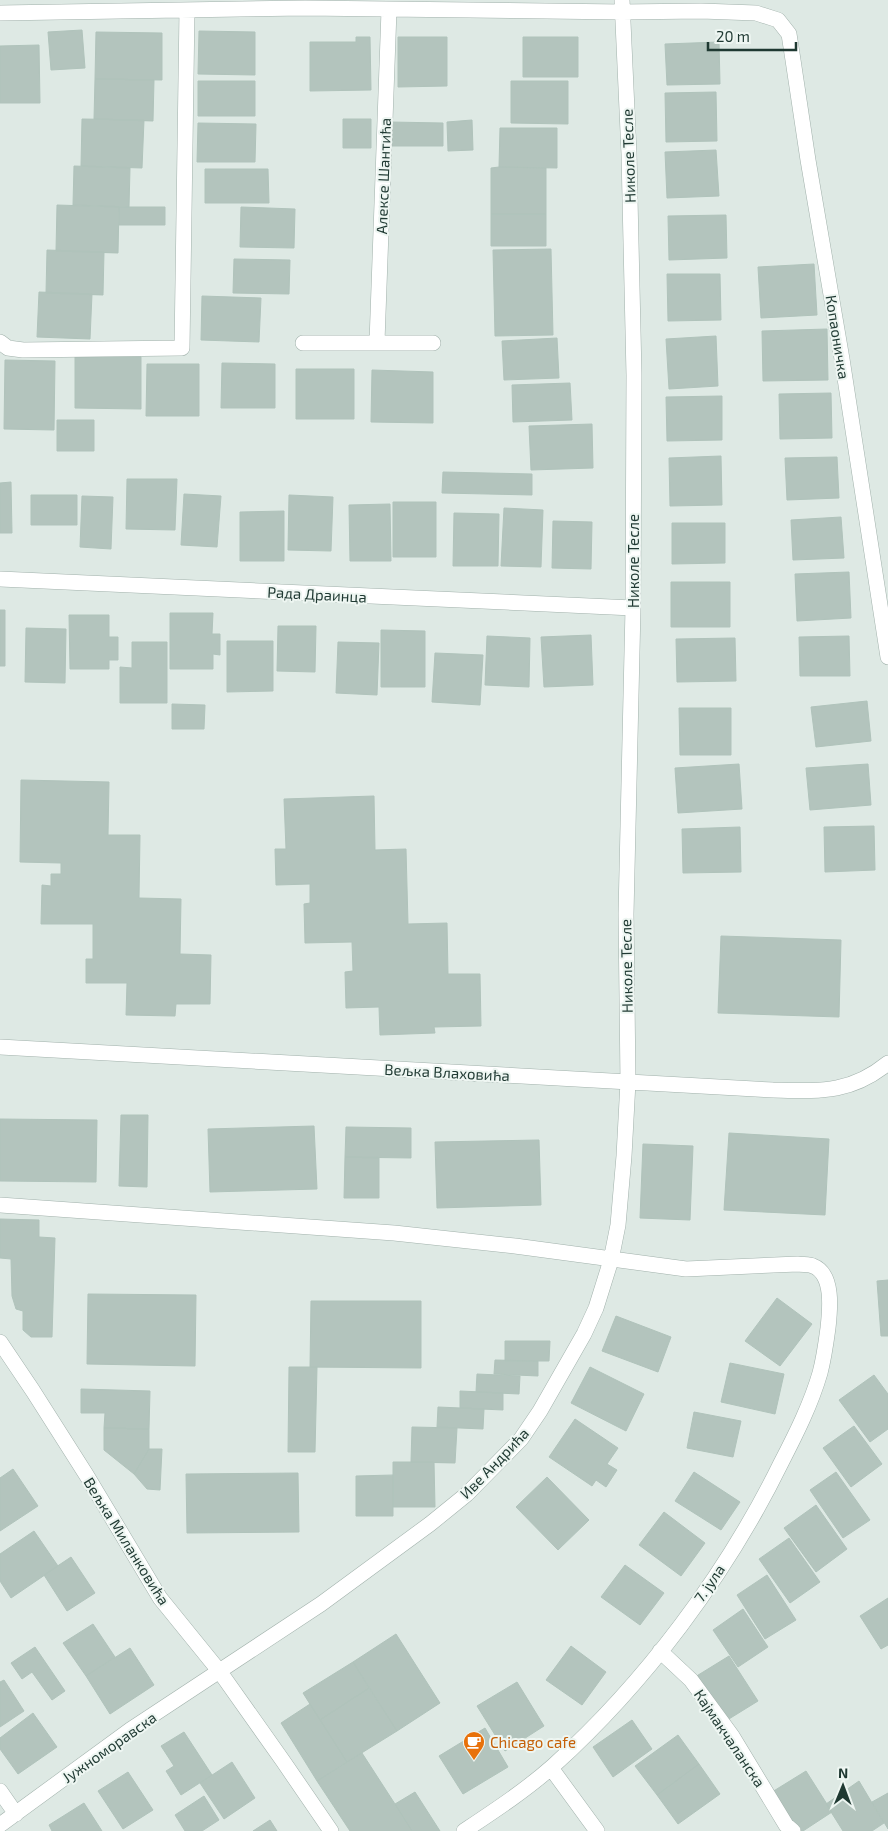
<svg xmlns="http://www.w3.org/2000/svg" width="888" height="1831" font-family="'Exo 2',sans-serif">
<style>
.building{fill:#b3c4bd;stroke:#b0c3bb}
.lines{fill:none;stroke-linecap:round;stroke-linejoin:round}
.minor-casing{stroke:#a1b1ab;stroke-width:16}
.minor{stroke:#fff;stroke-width:15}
.labels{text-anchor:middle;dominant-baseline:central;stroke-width:4;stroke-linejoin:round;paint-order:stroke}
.street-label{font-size:15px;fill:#1f3932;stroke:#eef6f2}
.food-label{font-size:15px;fill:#c56008;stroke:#eef6f2;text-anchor:start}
</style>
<rect width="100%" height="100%" fill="#dee9e4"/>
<path class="building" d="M 82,30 L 85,68 L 51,70 L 48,32 Z
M 199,31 L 255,32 L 255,75 L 198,74 Z
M 96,32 L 162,33 L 162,80 L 95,79 Z
M 356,37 L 370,37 L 371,90 L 310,91 L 310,42 L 356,42 Z
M 398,37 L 447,37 L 447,86 L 398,87 Z
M 523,37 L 578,37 L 578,77 L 523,77 Z
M 719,42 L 720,84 L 667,85 L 665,44 Z
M 39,45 L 40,103 L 0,103 L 0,46 Z
M 95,79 L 154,80 L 153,121 L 94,119 Z
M 198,81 L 255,81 L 255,116 L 198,116 Z
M 511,81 L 568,81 L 568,124 L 511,123 Z
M 716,92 L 717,141 L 666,142 L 665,93 Z
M 82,119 L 144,120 L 142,168 L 81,166 Z
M 343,119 L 371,119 L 371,148 L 343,148 Z
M 472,120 L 473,150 L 448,151 L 447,122 Z
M 390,122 L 443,123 L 443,146 L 390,146 Z
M 198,123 L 256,124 L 255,162 L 197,162 Z
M 500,128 L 557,128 L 557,168 L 499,167 Z
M 716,150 L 719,196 L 667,198 L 665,152 Z
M 74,166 L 130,168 L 129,207 L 73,205 Z
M 499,167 L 546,168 L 546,214 L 491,214 L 491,168 Z
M 205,169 L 268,169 L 269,203 L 205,203 Z
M 57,205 L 119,207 L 118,253 L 56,251 Z
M 119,207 L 165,207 L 165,225 L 119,225 Z
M 241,207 L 295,209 L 294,248 L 240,247 Z
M 491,214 L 546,214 L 546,246 L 491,246 Z
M 726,215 L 727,258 L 669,260 L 668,216 Z
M 551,249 L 553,335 L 495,336 L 493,250 Z
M 47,250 L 104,252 L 103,295 L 46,293 Z
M 234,259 L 290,260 L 289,294 L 233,293 Z
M 814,264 L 817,315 L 761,318 L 758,267 Z
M 667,274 L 720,274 L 721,320 L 668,321 Z
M 39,292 L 92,294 L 90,339 L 37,337 Z
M 202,296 L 261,298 L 259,342 L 201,340 Z
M 827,329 L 828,380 L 763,381 L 762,331 Z
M 716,336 L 718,386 L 669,389 L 666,339 Z
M 557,338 L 559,378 L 504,380 L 502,341 Z
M 75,357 L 141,357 L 141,409 L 75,408 Z
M 5,360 L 55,361 L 54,430 L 4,429 Z
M 222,363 L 275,364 L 275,408 L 221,408 Z
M 147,364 L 199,364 L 199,416 L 146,416 Z
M 296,369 L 354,369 L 354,419 L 296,419 Z
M 372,370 L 433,372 L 433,423 L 371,422 Z
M 570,383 L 572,420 L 513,422 L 512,385 Z
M 831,393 L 832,438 L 780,439 L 779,394 Z
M 722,396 L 722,440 L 667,441 L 666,397 Z
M 57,420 L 94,420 L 94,451 L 57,451 Z
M 592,424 L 593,468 L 531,470 L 529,426 Z
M 721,456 L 722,505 L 670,506 L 669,458 Z
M 837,457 L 839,498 L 787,500 L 785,458 Z
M 443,472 L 532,474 L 532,495 L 442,493 Z
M 127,479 L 177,479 L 175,530 L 126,529 Z
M 11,482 L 12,533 L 0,533 L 0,483 Z
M 184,494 L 221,496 L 217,547 L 181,545 Z
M 31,495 L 77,495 L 77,525 L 31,525 Z
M 289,495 L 333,497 L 331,551 L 288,550 Z
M 82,496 L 113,497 L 111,549 L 80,547 Z
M 393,502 L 436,502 L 436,557 L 393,557 Z
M 390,504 L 391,561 L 350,561 L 349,505 Z
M 504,508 L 543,510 L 541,567 L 501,566 Z
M 284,511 L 284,561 L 240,561 L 240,512 Z
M 454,513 L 499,514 L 498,566 L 453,566 Z
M 841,517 L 844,558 L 793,560 L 791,520 Z
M 553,521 L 592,522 L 591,569 L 552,568 Z
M 672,523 L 725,523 L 725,563 L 672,564 Z
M 849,572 L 851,618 L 797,621 L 795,574 Z
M 671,582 L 730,582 L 730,627 L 671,627 Z
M 0,610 L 5,610 L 5,666 L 0,666 Z
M 170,613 L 213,613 L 212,634 L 220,634 L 220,655 L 213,654 L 213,669 L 170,669 Z
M 69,615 L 109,615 L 109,637 L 118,637 L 118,660 L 109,660 L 109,669 L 70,669 Z
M 278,626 L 316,626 L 315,672 L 277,671 Z
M 26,628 L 66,629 L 65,683 L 25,682 Z
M 381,630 L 425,631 L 425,687 L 381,687 Z
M 591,635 L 593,685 L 544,687 L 541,637 Z
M 487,636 L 530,638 L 529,687 L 485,685 Z
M 849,636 L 850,676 L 800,676 L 799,637 Z
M 735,638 L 736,681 L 677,682 L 676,639 Z
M 227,641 L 273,641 L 273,691 L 227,692 Z
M 132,642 L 167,642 L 167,703 L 120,703 L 120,667 L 132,668 Z
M 338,642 L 379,643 L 377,695 L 336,693 Z
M 435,653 L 483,655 L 480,705 L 432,702 Z
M 867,701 L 871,741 L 816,747 L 811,707 Z
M 172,704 L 205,705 L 204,729 L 172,729 Z
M 679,708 L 731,708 L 731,755 L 680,755 Z
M 739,764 L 742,809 L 678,813 L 675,768 Z
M 868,764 L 871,805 L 810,810 L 806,768 Z
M 21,780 L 109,782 L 108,835 L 140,835 L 139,898 L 181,899 L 180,954 L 211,955 L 210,1004 L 176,1004 L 175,1016 L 126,1015 L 127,983 L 86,983 L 86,959 L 93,959 L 93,924 L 41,924 L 42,885 L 51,886 L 51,874 L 61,874 L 61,863 L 20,862 Z
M 374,796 L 375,850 L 406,849 L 408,924 L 447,923 L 448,974 L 480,974 L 481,1026 L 434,1027 L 435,1033 L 380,1035 L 379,1007 L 346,1008 L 345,972 L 353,971 L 352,942 L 305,943 L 304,904 L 310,903 L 310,884 L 276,885 L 275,849 L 286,849 L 284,799 Z
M 874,826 L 875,870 L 825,872 L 824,827 Z
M 740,827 L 741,872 L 683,873 L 682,829 Z
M 721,936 L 841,940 L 839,1017 L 718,1013 Z
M 121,1115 L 148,1115 L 147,1187 L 119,1186 Z
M 0,1119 L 97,1120 L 96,1182 L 0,1181 Z
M 314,1126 L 317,1189 L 210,1192 L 208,1129 Z
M 346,1127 L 411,1128 L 411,1158 L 345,1157 Z
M 729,1133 L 829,1139 L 825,1215 L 724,1210 Z
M 539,1140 L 541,1205 L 437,1208 L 435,1142 Z
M 643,1144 L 693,1146 L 690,1220 L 640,1218 Z
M 345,1157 L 379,1158 L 379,1198 L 344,1198 Z
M 0,1219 L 39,1220 L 39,1237 L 55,1238 L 52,1337 L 31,1337 L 23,1330 L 23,1311 L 16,1309 L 12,1296 L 11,1259 L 0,1258 Z
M 888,1280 L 888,1336 L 881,1336 L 877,1281 Z
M 88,1294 L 196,1295 L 195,1366 L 87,1364 Z
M 777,1298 L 812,1324 L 780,1366 L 745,1341 Z
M 311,1301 L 421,1301 L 421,1368 L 310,1367 Z
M 616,1316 L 671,1337 L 658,1372 L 602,1351 Z
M 505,1341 L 550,1341 L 549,1361 L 505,1361 Z
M 495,1360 L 538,1361 L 538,1376 L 494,1374 Z
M 730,1363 L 784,1374 L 775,1414 L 721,1402 Z
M 289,1367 L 317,1367 L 315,1452 L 288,1452 Z
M 590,1367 L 644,1394 L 626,1431 L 571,1403 Z
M 477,1374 L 520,1376 L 519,1394 L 476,1392 Z
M 874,1375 L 888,1394 L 888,1429 L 870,1442 L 839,1400 Z
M 81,1389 L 150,1391 L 149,1429 L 104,1428 L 105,1413 L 81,1413 Z
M 460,1391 L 503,1393 L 503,1410 L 460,1408 Z
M 438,1407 L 484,1409 L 483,1429 L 437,1427 Z
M 694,1412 L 741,1421 L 733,1457 L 687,1448 Z
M 575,1419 L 618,1448 L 607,1464 L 617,1470 L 606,1487 L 596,1480 L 592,1486 L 549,1457 Z
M 854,1426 L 882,1464 L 851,1487 L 823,1448 Z
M 412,1427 L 457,1428 L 455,1463 L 411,1462 Z
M 104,1428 L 149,1429 L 149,1449 L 134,1474 L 104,1450 Z
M 149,1449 L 162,1449 L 160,1490 L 147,1489 L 134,1474 Z
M 393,1462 L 434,1462 L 435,1507 L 393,1507 Z
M 13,1469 L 38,1506 L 0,1531 L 0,1478 Z
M 694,1472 L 740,1502 L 721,1530 L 675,1501 Z
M 836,1472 L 870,1520 L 843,1538 L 810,1490 Z
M 298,1473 L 299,1532 L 187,1533 L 186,1474 Z
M 393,1475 L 393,1516 L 356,1516 L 356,1476 Z
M 547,1477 L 589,1520 L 558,1550 L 516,1507 Z
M 816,1505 L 847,1549 L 816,1572 L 784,1528 Z
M 664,1512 L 705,1543 L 681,1576 L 639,1545 Z
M 34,1531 L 58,1566 L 11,1598 L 0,1581 L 0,1554 Z
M 789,1538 L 820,1582 L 790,1603 L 759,1559 Z
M 71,1557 L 95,1593 L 67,1611 L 44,1575 Z
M 625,1565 L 664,1593 L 640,1625 L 601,1597 Z
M 767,1575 L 796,1620 L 765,1639 L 737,1595 Z
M 888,1598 L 888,1645 L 881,1649 L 860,1616 Z
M 743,1609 L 768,1647 L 738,1667 L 713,1630 Z
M 93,1624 L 115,1657 L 86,1676 L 63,1643 Z
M 396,1634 L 440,1703 L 397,1731 L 353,1662 Z
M 571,1646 L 606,1672 L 582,1705 L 546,1680 Z
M 35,1647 L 65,1691 L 52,1700 L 32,1672 L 22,1679 L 11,1663 Z
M 130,1648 L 154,1685 L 110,1714 L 86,1676 Z
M 729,1656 L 758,1701 L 724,1722 L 695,1677 Z
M 353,1662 L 369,1688 L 320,1720 L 303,1693 Z
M 4,1680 L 24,1711 L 0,1727 L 0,1682 Z
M 517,1682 L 544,1726 L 505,1751 L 477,1706 Z
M 369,1688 L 397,1731 L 347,1762 L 320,1720 Z
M 310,1704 L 347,1762 L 317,1781 L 281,1723 Z
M 33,1713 L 57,1747 L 18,1774 L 0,1749 L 0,1738 Z
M 632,1720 L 652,1749 L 613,1777 L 593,1747 Z
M 485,1728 L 508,1767 L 463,1794 L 439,1756 Z
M 184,1732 L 212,1775 L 181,1795 L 166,1771 L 174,1766 L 161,1746 Z
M 678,1735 L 699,1764 L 657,1795 L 635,1766 Z
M 362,1753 L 395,1804 L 412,1831 L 350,1831 L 317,1781 Z
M 232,1762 L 255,1798 L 224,1819 L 200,1783 Z
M 699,1764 L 720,1794 L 678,1824 L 657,1795 Z
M 806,1771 L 832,1812 L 803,1831 L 796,1831 L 772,1792 Z
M 128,1772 L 153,1810 L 123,1829 L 98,1791 Z
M 859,1781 L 884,1823 L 872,1831 L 843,1831 L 826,1804 Z
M 415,1792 L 440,1831 L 412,1831 L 395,1804 Z
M 888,1793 L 888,1829 L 872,1802 Z
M 204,1796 L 219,1820 L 202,1831 L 185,1831 L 175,1815 Z
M 84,1803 L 102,1831 L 52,1831 L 49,1825 Z
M 270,1820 L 277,1831 L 253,1831 Z"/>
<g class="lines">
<g class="minor-casing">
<path id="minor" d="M 0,13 L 305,8 L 622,12 L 701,11 L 756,13 L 778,20 L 789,34 L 793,60 L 808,160 L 842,359 L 888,657
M 0,342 L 8,348 L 23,350 L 182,348 L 187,10
M 377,342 L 389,10
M 303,343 L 433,343
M 0,579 L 633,608
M 0,1047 L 773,1090 C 819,1091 850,1094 888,1063
M 0,1205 L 394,1233 L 515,1246 L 686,1269 L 798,1264 C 802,1265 809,1264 813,1266 C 834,1274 830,1310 828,1328 C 826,1343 824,1358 820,1373 C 811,1404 796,1434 781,1463 C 726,1575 645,1683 553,1766 C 526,1790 494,1811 464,1831
M 0,1342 L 33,1391 L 87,1476 L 160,1598 L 220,1672 L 283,1761 L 331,1831
M 660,1651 L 691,1680 L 732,1736 L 786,1825 L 793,1831
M 551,1768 L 597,1831
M 0,1791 L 16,1814
M 0,1825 L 130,1730 L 321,1604 L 430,1524 L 467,1494 L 521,1439 L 540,1411 L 584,1334 L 596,1308 L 611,1260 L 618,1225 L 624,1156 L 628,1082 L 626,914 L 633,608 L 634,375 L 629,154 L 622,0"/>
</g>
<use href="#minor" class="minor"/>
</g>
<defs>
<g id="cafe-pin" transform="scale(1.125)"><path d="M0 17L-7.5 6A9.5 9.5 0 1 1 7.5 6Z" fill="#e8710a" stroke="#eef6f2"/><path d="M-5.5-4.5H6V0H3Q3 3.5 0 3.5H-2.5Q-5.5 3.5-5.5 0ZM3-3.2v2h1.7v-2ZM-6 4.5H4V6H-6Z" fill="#fff"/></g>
</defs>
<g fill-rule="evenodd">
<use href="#cafe-pin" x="474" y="1742"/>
</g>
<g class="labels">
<g class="street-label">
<text transform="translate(628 156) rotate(-92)">Николе Тесле</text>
<text transform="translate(383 176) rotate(-88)">Алексе Шантића</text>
<text transform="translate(838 337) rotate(81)">Копаоничка</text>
<text transform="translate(633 561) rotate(-90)">Николе Тесле</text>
<text transform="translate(317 594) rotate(3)">Рада Драинца</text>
<text transform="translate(626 966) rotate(-91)">Николе Тесле</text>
<text transform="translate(447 1072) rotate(3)">Вељка Влаховића</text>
<text transform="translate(494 1463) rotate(-46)">Иве Андрића</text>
<text transform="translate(127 1541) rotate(58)">Вељка Миланковића</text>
<text transform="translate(709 1583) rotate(-56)">7. јула</text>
<text transform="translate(730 1738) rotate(56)">Кајмакчаланска</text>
<text transform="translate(109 1747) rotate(-35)">Јужноморавска</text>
</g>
<g class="food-label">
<text x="490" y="1742">Chicago cafe</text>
</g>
</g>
<g transform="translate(843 1786) rotate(1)" stroke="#eef6f2" stroke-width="4" paint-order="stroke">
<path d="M0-4L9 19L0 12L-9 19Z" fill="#1f3932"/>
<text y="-8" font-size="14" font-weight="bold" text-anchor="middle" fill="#1f3932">N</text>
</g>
<path d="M708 42v8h88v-8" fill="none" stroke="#1f3932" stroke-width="2.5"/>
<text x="716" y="42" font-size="15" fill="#1f3932" stroke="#eef6f2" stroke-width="4" paint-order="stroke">20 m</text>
</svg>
